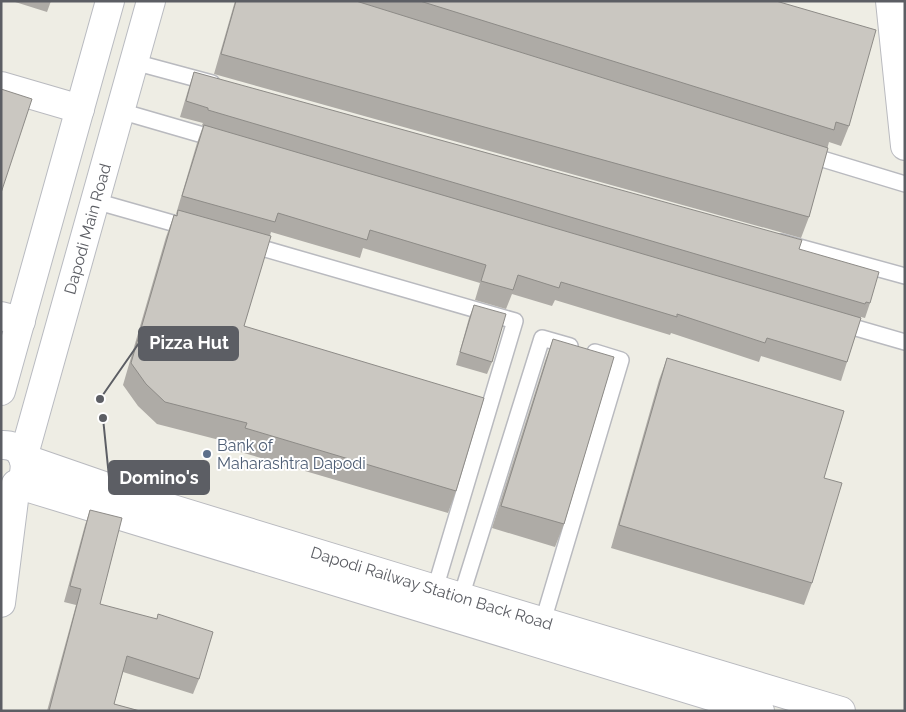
<svg xmlns="http://www.w3.org/2000/svg" width="906" height="712" font-family="Raleway,sans-serif">
<style>
.lines{fill:none;stroke-linecap:round;stroke-linejoin:round}
.service-casing{stroke:#b9babf;stroke-width:18}
.minor-casing{stroke:#b9babf;stroke-width:30}
.secondary-casing{stroke:#b9bbc1;stroke-width:30}
.service{stroke:#fff;stroke-width:15}
.minor{stroke:#fff;stroke-width:28}
.secondary{stroke:#fff;stroke-width:28}
.wall{fill:#aeaba6}
.building{fill:#cac7c1;stroke:#8d8b87}
.service-dot{fill:#5c6f8a;stroke:#fff;stroke-width:2}
.labels{text-anchor:middle;dominant-baseline:central;stroke-width:4;stroke-linejoin:round;paint-order:stroke}
.street-label{font-size:16px;fill:#5c5e64;stroke:#fff}
.service-label{font-size:16px;fill:#4e5e75;stroke:#fff;text-anchor:start}
.leader{fill:none;stroke:#5c5e64;stroke-width:2}
.callout-dot{fill:#5c5e64;stroke:#fff;stroke-width:2}
.callout{fill:#5c5e64;stroke:#5c5e64;stroke-width:2}
.callout-label{font-size:18px;text-anchor:middle;font-weight:bold;fill:#fff}
</style>
<rect width="100%" height="100%" fill="#eeede4"/>
<g class="lines">
<g class="service-casing">
<path id="service" d="M 134,62 L 212,83
M 120,111 L 220,140
M 806,154 L 905,184
M 95,201 L 190,228
M 781,242 L 905,276
M 248,244 L 515,321 L 435,589
M 839,323 L 905,342
M 461,597 L 542,338 L 570,346
M 543,621 L 621,360 L 595,352"/>
</g>
<g class="minor-casing">
<g id="minor">
<path d="M 890,1 L 905,146"/>
<path d="M 1,86 L 80,109"/>
<path d="M 1,316 L 21,321"/>
<path id="s1" d="M 23,458 L 153,503 L 461,597 L 841,711"/>
<path d="M 16,484 L 760,711"/>
</g>
</g>
<g class="secondary-casing">
<g id="secondary">
<path d="M 1,391 L 110,1"/>
<path d="M 1,445 C 19,444 27,457 24,473"/>
<path id="s2" d="M 23,458 L 151,1"/>
<path d="M 1,603 L 16,484"/>
</g>
</g>
<use href="#service" class="service"/>
<use href="#minor" class="minor"/>
<use href="#secondary" class="secondary"/>
</g>
<path class="wall" d="M 12,1 L 51,1 L 47,12 Z
M 235,1 L 776,1 L 849,126 L 841,146 L 829,142 L 809,217 L 801,238 L 214,74 Z
M 194,72 L 799,249 L 870,303 L 865,318 L 861,317 L 847,362 L 841,381 L 761,356 L 759,362 L 671,333 L 670,335 L 555,300 L 552,306 L 512,294 L 506,309 L 475,300 L 480,283 L 363,248 L 360,258 L 271,232 L 244,326 L 456,491 L 448,513 L 237,451 L 239,445 L 157,424 L 138,406 L 123,385 L 166,237 L 174,215 L 176,216 L 177,215 L 176,214 L 197,143 L 203,126 L 202,125 L 203,123 L 180,117 L 189,87 Z
M 474,305 L 492,362 L 487,374 L 456,365 L 469,318 Z
M 553,339 L 564,524 L 555,547 L 492,528 L 545,361 Z
M 667,358 L 824,478 L 812,583 L 804,605 L 611,548 L 659,380 Z
M 90,510 L 100,604 L 199,679 L 193,694 L 123,672 L 114,704 L 140,711 L 47,711 L 76,605 L 64,602 L 85,525 Z"/>
<path class="building" d="M 236,1 L 356,1 L 828,148 L 809,217 L 221,54 Z
M 420,1 L 776,1 L 876,30 L 849,126 L 836,122 L 834,130 Z
M 194,72 L 802,240 L 799,249 L 879,272 L 870,303 L 866,302 L 865,304 L 208,110 L 208,108 L 186,101 Z
M 1,89 L 32,99 L 1,193 Z
M 204,125 L 861,318 L 847,362 L 767,338 L 765,343 L 677,314 L 677,317 L 561,282 L 559,288 L 518,275 L 513,290 L 481,281 L 486,265 L 370,230 L 367,240 L 278,213 L 275,222 L 182,196 Z
M 178,210 L 271,236 L 244,326 L 484,398 L 456,491 L 245,428 L 247,423 L 165,402 L 146,384 L 131,363 L 174,215 L 177,216 Z
M 474,305 L 506,314 L 492,362 L 460,352 Z
M 553,339 L 614,357 L 564,524 L 501,506 Z
M 667,358 L 844,411 L 824,478 L 842,483 L 812,583 L 619,525 Z
M 90,510 L 122,518 L 100,604 L 157,619 L 158,614 L 213,632 L 199,679 L 127,656 L 114,704 L 140,711 L 49,711 L 81,589 L 70,586 Z"/>
<circle class="service-dot" cx="207" cy="454" r="5"/>
<g class="labels">
<g class="street-label">
<text stroke="none"><textPath href="#s2" startOffset="238">Dapodi Main Road</textPath></text>
<text stroke="none"><textPath href="#s1" startOffset="429">Dapodi Railway Station Back Road</textPath></text>
</g>
<g class="service-label">
<text x="217" y="445">Bank of<tspan x="217" dy="18">Maharashtra Dapodi</tspan></text>
</g>
</g>
<path class="leader" d="M100 399L139 343M103 418L109 477"/>
<g class="callout-dot">
<circle cx="100" cy="399" r="5"/>
<circle cx="103" cy="418" r="5"/>
</g>
<g class="callout">
<rect x="139" y="327" width="99" height="33" rx="5"/>
<rect x="109" y="461" width="100" height="33" rx="5"/>
</g>
<g class="callout-label">
<text x="189" y="349">Pizza Hut</text>
<text x="159" y="484">Domino's</text>
</g>
<rect width="906" height="712" fill="none" stroke="#5c5e64" stroke-width="5"/>
</svg>
